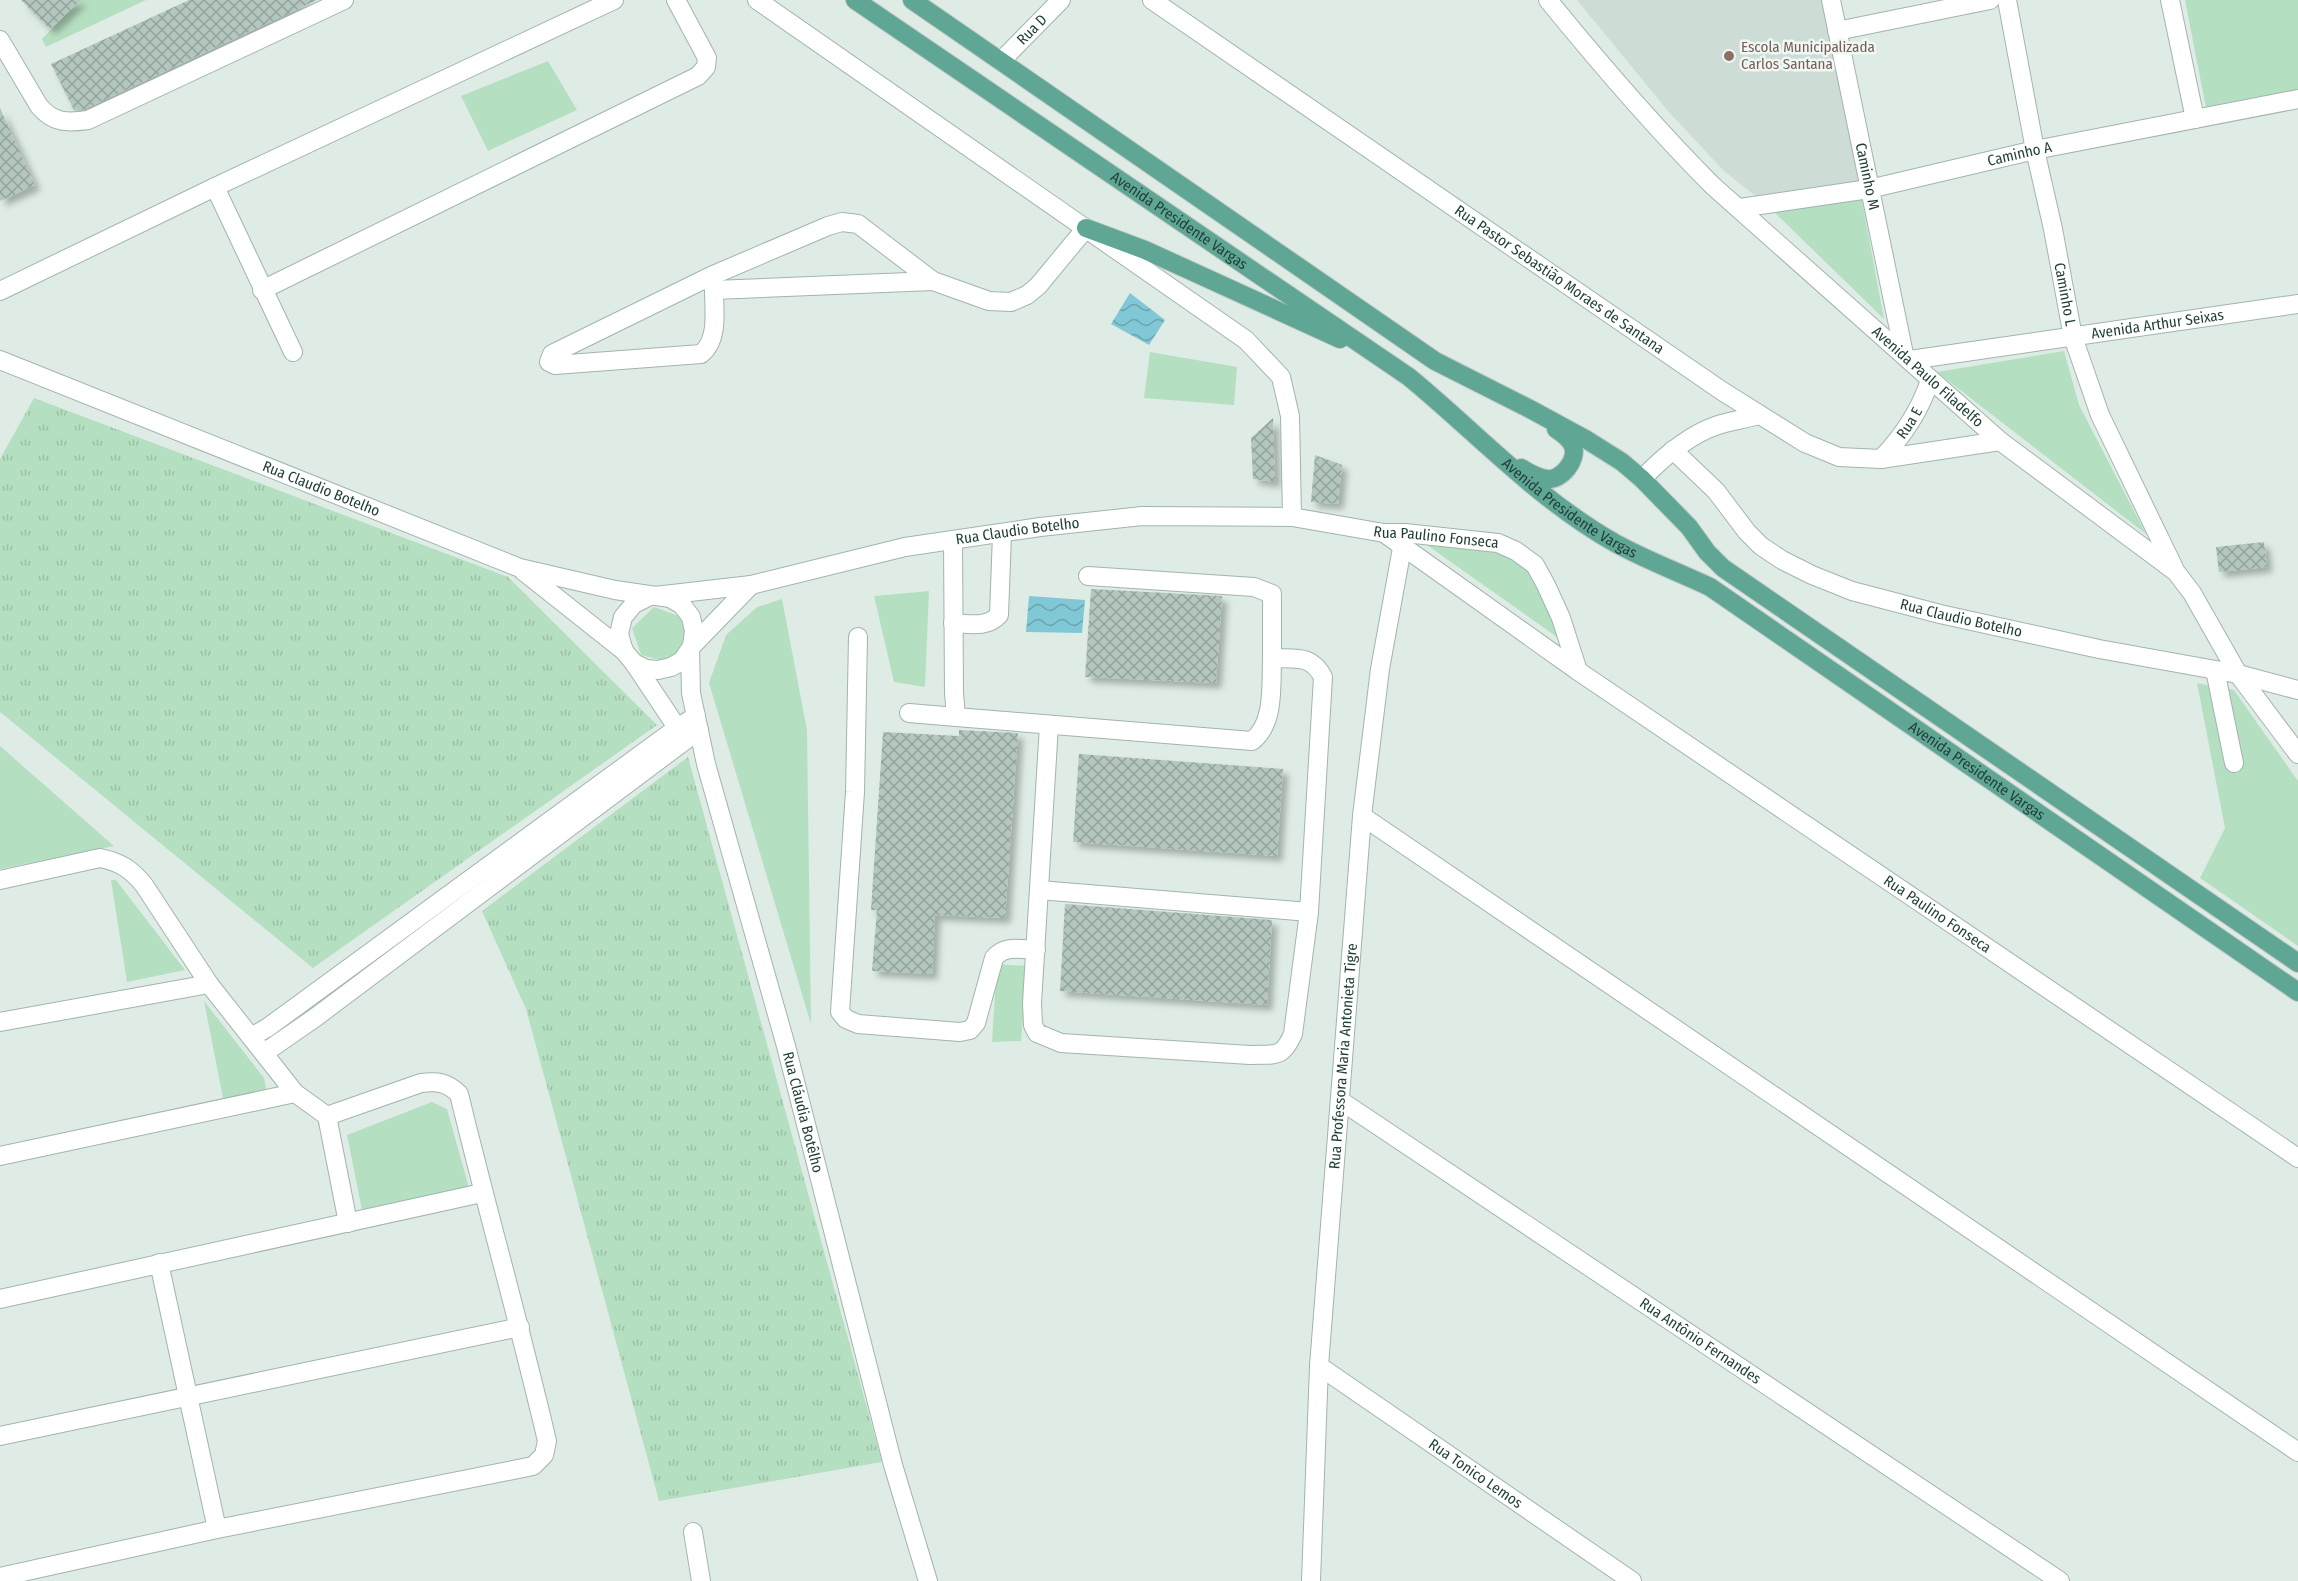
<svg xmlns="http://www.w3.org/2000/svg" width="2298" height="1581" font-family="'Fira Sans Condensed',sans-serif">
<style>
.built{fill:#cddcd5}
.grass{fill:url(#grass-tufts)}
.green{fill:#b5dfc1}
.water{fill:url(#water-waves)}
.building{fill:url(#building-cross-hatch);filter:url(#shadow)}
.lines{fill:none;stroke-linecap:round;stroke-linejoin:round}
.minor-casing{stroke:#a1b4ad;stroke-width:20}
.major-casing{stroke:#c0c9c6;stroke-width:20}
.minor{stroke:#fff;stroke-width:18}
.major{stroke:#5fa695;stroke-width:18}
.education-dot{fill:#8d6e63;stroke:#eff8f4;stroke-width:2}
.labels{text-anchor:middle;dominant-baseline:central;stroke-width:5;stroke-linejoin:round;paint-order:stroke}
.street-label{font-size:15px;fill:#1e3d35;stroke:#eff8f4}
.education-label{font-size:15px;fill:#785e54;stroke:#eff8f4;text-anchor:start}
</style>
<defs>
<pattern id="grass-tufts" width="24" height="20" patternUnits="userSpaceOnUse" patternTransform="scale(1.5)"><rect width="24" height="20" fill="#b5dfc1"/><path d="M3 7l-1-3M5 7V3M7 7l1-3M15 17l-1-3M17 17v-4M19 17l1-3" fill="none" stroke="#9bc0a6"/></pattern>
<pattern id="water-waves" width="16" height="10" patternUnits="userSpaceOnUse" patternTransform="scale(1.5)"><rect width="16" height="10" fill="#81c8d7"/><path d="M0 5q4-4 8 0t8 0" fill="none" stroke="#69a4af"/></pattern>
<pattern id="building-cross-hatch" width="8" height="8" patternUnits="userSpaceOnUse" patternTransform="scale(1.5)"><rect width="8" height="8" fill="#b4c7bf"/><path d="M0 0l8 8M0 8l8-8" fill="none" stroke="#92a39c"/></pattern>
<filter id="shadow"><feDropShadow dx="5.5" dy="5.5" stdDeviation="3" flood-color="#0004"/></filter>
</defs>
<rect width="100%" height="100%" fill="#dfece6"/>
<path class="built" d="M 1577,0 L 1823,0 L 1860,181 L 1758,198 L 1724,171 L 1668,111 Z"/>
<path class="grass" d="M 34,398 L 508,577 L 657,725 L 313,968 L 0,712 L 0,459 Z
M 688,757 L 882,1462 L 659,1501 L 526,1009 L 482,911 Z"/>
<path class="green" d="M 80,0 L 146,0 L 46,47 L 42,39 Z
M 2185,0 L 2298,0 L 2298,97 L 2207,113 Z
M 548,61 L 577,110 L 488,151 L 461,96 Z
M 1861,195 L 1884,319 L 1771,209 Z
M 2064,351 L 2079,405 L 2146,534 L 1937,372 Z
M 1150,352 L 1237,367 L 1234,405 L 1144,398 Z
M 1424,543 L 1496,545 L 1534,567 L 1567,644 Z
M 929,591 L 925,687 L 894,682 L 874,596 Z
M 782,599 L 807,730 L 811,1024 L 709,683 L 726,635 L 757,607 Z
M 654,607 L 687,619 L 680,655 L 667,662 L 641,655 L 632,628 Z
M 2197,683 L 2234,690 L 2298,781 L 2298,946 L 2200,878 L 2225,828 Z
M 0,746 L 114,846 L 0,869 Z
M 111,880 L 116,880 L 185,970 L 127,982 Z
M 997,964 L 1027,966 L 1021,1041 L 992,1042 Z
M 204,1001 L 264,1078 L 266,1088 L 262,1096 L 224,1103 Z
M 432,1102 L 447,1109 L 469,1188 L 362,1210 L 347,1135 Z"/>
<path class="water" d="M 1130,293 L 1165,320 L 1149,345 L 1111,324 Z
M 1029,596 L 1085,600 L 1082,633 L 1026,632 Z"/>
<path class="building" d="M 21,0 L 81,0 L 50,29 Z
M 189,0 L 317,0 L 85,109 L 74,110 L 51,64 Z
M 0,108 L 35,185 L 0,201 Z
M 1273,418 L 1275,482 L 1253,479 L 1251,438 Z
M 1315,455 L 1342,465 L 1338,504 L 1311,502 Z
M 2264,542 L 2267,567 L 2219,572 L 2216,547 Z
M 1091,589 L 1222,596 L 1216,683 L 1085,677 Z
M 959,730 L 1018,733 L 1005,918 L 935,915 L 932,974 L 872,971 L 877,910 L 871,910 L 883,732 L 959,736 Z
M 1079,754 L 1283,769 L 1277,856 L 1073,842 Z
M 1065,904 L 1272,920 L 1267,1005 L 1060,991 Z"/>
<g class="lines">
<g class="minor-casing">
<g id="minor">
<path d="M 757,0 L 1246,340 L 1281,377 L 1290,416 L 1292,517"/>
<path id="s1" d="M 1152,0 L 1722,391 L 1805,443 L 1839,457 L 1881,459 L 2000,441"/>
<path id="s2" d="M 1548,0 C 1601,65 1654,127 1713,186 L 2000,441 L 2176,572 L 2192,593 L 2238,674 L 2298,754"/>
<path id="s3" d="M 1831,0 L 1904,354"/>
<path id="s4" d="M 2007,0 L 2035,150 L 2053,229 L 2073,337 L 2100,415 L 2174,568"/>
<path d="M 2170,0 L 2195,119"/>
<path d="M 1837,31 L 1990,0"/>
<path d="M 0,40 L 39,106 C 53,123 67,123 88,120 L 344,0"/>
<path id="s5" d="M 1001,61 L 1061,0"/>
<path d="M 215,187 L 293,352"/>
<path id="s6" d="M 1740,208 L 1869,189 L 2035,150 L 2298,99"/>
<path d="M 712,280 L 714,290 L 933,281"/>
<path d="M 262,290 L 698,76 L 706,67 L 707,58 L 676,0"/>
<path d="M 714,290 C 714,311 719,340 701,354 L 555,365 L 549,362 L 552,354 L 711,276 L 828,226 L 842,222 L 858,224 L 933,281 L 989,301 L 1011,302 L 1027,295 L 1038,286 L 1086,228"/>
<path d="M 0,291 L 215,187 L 614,0"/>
<path id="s7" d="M 0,360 L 520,568 L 615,590 L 670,598 L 682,605 L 691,617 L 694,631 L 692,646 L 682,661 L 671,667 L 658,670 L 646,669 L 634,663 L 624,651 L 619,634 L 623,617 L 634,604 L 650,596"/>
<path id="s8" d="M 1910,360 L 2298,304"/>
<path id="s9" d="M 1673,450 L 1716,491 L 1747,532 L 1761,546 L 1782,560 L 1812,575 L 1852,591 L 1940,614 L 2099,649 L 2238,674 L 2298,690"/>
<path id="s10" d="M 1881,459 C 1904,435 1920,411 1930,380"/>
<path d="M 1642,479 C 1663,457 1688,435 1718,425 C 1731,421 1745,419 1759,415"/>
<path id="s11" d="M 1384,533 L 1578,671 L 2298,1158"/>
<path d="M 953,541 L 954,693 L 956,717 L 1252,741 C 1275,724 1271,684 1272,658 C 1295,659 1311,654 1323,677 L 1309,912 L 1293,1034 C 1282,1059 1275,1054 1250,1055 L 1061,1043 L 1037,1033 L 1033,1025 L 1032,1003 L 1049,725"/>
<path d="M 523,571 L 624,651"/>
<path d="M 1088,576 L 1254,587 L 1272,594 L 1272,658"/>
<path id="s12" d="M 655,596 L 751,585 L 905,547 L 1040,527 L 1142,516 L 1292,517 L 1384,533 L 1405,533 L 1498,543 L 1516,551 L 1535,565 L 1546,585 L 1561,618 L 1578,671"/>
<path d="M 953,623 C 970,624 987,628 999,615 L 1002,534"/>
<path d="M 858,637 L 855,792 L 840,1012 L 846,1019 L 858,1024 L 960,1032 L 970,1030 L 976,1023 L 994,958 C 1004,945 1021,949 1036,950"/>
<path d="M 692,646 L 751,585"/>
<path id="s13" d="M 690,650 L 691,693 L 706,764 L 786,1046 L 893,1465 L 928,1581"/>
<path d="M 634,663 L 684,738"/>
<path d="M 2215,670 L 2234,763"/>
<path d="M 909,713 L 956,717"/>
<path d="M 1362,816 L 2298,1452"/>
<path d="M 0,880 L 100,858 C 120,862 131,869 144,885 L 209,984 L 295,1093 L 327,1116 L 348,1223"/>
<path d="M 1039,890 L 1309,912"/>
<path d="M 0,1022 L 209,984"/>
<path d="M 251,1037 L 267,1028 L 677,728 L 696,716"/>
<path d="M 264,1053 L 316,1017 L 699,730"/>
<path id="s14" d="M 1341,1101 L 2060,1581"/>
<path d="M 0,1156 L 295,1093"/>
<path d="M 159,1263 L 217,1529"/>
<path d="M 0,1299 L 482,1193"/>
<path id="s15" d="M 1319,1366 L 1632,1581"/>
<path d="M 0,1436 L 520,1327"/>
<path d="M 693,1532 L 701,1581"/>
<path d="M 0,1577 L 217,1529 L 533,1466 L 544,1455 L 547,1441 C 520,1325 487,1210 459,1094 C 447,1082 437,1081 421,1083 L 327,1116"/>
<path id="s16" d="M 1311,1581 L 1319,1366 L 1362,816 L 1380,669 L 1404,537"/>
</g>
</g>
<g class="major-casing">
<g id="major">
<path id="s17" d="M 855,0 L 1409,377 C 1477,433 1537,499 1615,543 C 1646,560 1678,572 1710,587 L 2298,992"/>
<path d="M 912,0 L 1435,361 L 1530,409 L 1587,440 L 1622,462 L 1642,479 L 1689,527 L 1707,552 L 1723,568 L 2298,963"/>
<path d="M 1086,228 L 1145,250 L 1340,339"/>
<path d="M 1521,468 C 1529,473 1537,478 1547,479 C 1561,481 1578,460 1573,446 C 1570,439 1562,433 1556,429"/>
</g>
</g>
<use href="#minor" class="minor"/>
<use href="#major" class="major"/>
</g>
<circle class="education-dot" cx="1729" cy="56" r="6"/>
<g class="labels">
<g class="street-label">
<text stroke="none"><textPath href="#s5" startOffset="44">Rua D</textPath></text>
<text stroke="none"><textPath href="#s6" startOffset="285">Caminho A</textPath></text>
<text stroke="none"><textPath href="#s3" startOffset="180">Caminho M</textPath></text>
<text stroke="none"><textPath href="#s17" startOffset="392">Avenida Presidente Vargas</textPath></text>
<text stroke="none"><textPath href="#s1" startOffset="494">Rua Pastor Sebastião Moraes de Santana</textPath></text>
<text stroke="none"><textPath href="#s4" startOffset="300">Caminho L</textPath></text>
<text stroke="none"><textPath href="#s8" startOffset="250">Avenida Arthur Seixas</textPath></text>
<text stroke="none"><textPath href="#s2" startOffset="536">Avenida Paulo Filadelfo</textPath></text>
<text stroke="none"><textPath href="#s10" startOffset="46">Rua E</textPath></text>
<text stroke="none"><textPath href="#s7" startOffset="346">Rua Claudio Botelho</textPath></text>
<text stroke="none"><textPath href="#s17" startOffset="878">Avenida Presidente Vargas</textPath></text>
<text stroke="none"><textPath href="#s12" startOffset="369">Rua Claudio Botelho</textPath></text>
<text stroke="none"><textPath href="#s12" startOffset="790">Rua Paulino Fonseca</textPath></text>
<text stroke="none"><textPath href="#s9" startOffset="345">Rua Claudio Botelho</textPath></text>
<text stroke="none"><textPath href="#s17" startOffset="1364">Avenida Presidente Vargas</textPath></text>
<text stroke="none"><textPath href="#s11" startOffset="672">Rua Paulino Fonseca</textPath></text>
<text stroke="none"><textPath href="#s16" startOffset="526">Rua Professora Maria Antonieta Tigre</textPath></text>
<text stroke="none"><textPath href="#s13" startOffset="477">Rua Cláudia Botêlho</textPath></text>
<text stroke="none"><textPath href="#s14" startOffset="432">Rua Antônio Fernandes</textPath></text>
<text stroke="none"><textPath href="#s15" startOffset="190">Rua Tonico Lemos</textPath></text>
</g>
<g class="education-label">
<text x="1741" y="47">Escola Municipalizada<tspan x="1741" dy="17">Carlos Santana</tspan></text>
</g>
</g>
</svg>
